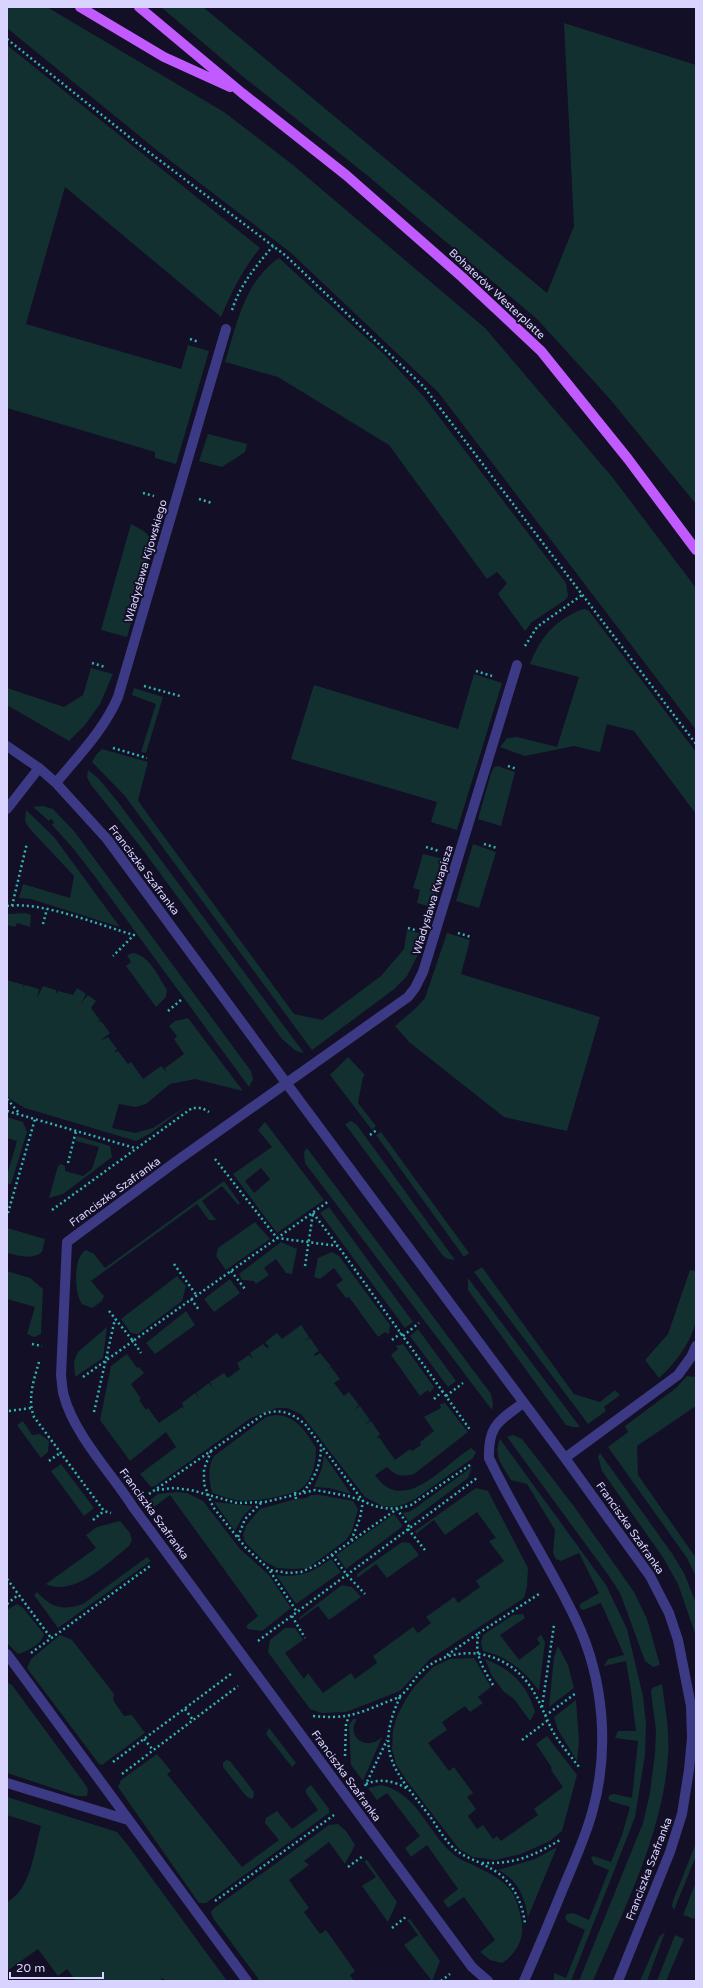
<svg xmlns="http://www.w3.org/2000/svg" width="703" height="1988" font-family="'Varela Round',sans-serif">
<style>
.green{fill:#12302f;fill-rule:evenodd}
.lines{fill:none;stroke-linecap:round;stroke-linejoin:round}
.path{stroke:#2fb8b0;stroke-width:2.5;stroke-dasharray:2 3;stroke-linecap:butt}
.minor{stroke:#3d3a85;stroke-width:10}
.major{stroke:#c25bff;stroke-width:10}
.labels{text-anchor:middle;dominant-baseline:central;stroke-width:4;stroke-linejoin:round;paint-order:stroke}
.street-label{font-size:11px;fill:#d9d4ff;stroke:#130f26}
</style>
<rect width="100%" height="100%" fill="#130f26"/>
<path class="green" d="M 7,7 L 47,7 L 224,112 L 293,165 L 485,328 L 613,478 L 696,588 L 696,730 L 438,392 L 290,252 L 159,152 L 7,28 Z
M 161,7 L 203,7 L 547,293 L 574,226 L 564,23 L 696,65 L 696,504 L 609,398 L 537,319 L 368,176 L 241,75 Z
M 7,45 L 260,248 C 243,269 232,291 221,317 L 65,187 L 26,324 L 181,369 L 188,345 L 209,351 L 176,464 L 155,458 L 155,452 L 7,408 Z
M 279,258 L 385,355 L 424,397 L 566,583 L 568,596 L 565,600 L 532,622 L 525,631 L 498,594 L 507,583 L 497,572 L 487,579 L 389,445 L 278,377 L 225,362 C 237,324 244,282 279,258 Z
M 208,434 L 247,444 L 245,452 L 222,467 L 199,461 Z
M 131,524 C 142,530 152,533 152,548 L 127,637 L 101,630 Z
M 585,609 L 589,611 L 696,752 L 696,814 L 634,731 L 607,724 L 600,752 L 574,746 L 525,756 L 500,747 L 507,738 L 517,737 L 557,747 L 579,677 L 530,664 C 538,643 547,630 565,618 C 572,614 578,610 585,609 Z
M 91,668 L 113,674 L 100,704 L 85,725 L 69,741 L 7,705 L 7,688 L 64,707 L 83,695 Z
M 474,674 L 502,683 L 457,830 L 431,822 L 437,802 L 291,759 L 314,685 L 458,729 Z
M 134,688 L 163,697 L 146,753 L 141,752 L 156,704 L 132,695 Z
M 102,749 L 148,762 L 138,800 L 141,805 L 294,1014 L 322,1020 L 381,976 L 404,949 L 407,930 L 426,935 L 422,947 L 407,976 L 393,990 L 312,1050 L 125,796 L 92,762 L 96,755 Z
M 498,766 L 515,772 L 501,826 L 478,819 L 491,773 L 494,767 Z
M 88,770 L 98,778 L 118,802 L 304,1053 L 296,1051 L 282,1039 L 140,846 L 91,785 L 87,777 Z
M 43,806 L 53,809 L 74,831 L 251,1071 L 253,1079 L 249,1087 L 96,878 L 72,847 L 52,825 L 54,822 L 51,819 L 49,821 L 33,807 Z
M 26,810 L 54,837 L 120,927 L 31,899 L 19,898 L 23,884 L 70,898 L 74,876 L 29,828 L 25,821 Z
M 473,844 L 496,852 L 479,908 L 456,901 Z
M 423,854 L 448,860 L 435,908 L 417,903 L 420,890 L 413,888 Z
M 26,913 L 31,915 L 30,927 L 17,923 L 15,927 L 7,925 L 7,914 Z
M 447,933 L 470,940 L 461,974 L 600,1017 L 567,1131 L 504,1117 L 409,1042 L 395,1026 L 416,1008 L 425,998 Z
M 133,953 C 150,956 158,976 167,990 L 166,997 L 156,1007 L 126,966 L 131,962 L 127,955 Z
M 7,975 L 7,980 L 24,985 L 22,989 L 25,985 L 39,989 L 37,998 L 43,986 L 56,990 L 56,994 L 58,991 L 73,995 L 77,988 L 86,994 L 81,1003 L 88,995 L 96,1001 L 91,1008 L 100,1020 L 97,1023 L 101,1021 L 110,1033 L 100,1041 L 108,1037 L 117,1049 L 114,1053 L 118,1051 L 128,1064 L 131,1062 L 143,1079 L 161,1066 L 167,1072 L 165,1068 L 184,1054 L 174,1039 L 177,1036 L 169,1026 L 175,1021 L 188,1018 L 243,1091 L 195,1079 L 170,1084 L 146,1104 L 136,1107 L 119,1104 L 112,1128 L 135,1133 L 153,1128 L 188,1105 L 151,1133 L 136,1141 L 25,1108 L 10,1099 L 7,1095 Z
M 348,1057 L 365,1075 L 363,1077 L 358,1103 L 376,1126 L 372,1130 L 330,1075 Z
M 7,1117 L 23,1122 L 27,1132 L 11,1184 L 7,1184 L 7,1175 L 17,1141 L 7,1138 Z
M 351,1121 L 357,1125 L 455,1260 L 448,1259 L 443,1256 L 345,1124 Z
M 265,1122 L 324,1200 L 277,1233 L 233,1174 L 272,1147 L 258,1130 ZM 261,1168 L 270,1179 L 254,1193 L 245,1181 Z
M 381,1132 L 469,1253 L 464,1257 L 376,1135 Z
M 77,1136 L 110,1146 L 112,1157 L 63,1194 L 49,1198 L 58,1166 L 61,1164 L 65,1166 L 65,1171 L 83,1176 L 92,1169 L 99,1147 L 76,1141 Z
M 307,1148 L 491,1394 L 493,1404 L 492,1410 L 305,1163 L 304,1152 Z
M 224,1181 L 240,1203 L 238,1205 L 222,1186 L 202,1201 L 216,1220 L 209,1220 L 197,1204 L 91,1281 L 104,1296 L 102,1301 L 92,1308 L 82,1304 C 74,1294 73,1256 86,1250 L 94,1254 L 105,1268 Z
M 329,1207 L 413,1322 L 405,1328 L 320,1213 Z
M 255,1222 L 270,1239 L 226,1270 L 216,1256 L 218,1248 Z
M 7,1228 L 45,1239 L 42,1252 C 31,1260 20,1256 7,1253 Z
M 281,1242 L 297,1249 L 292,1274 L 286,1273 L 276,1259 L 264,1268 L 269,1275 L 256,1284 L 254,1281 L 242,1280 L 239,1274 Z
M 332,1252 L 339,1256 L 390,1325 L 389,1333 L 388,1334 L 385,1332 L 378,1337 L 349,1297 L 346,1298 L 336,1285 L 343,1280 L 334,1268 L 320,1279 L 314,1277 L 318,1258 Z
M 482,1267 L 574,1394 L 600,1402 L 615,1390 L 620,1395 L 604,1407 L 606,1411 L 588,1424 L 474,1272 Z
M 690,1270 L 696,1271 C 696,1287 698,1303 696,1318 C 694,1339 675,1364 659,1378 L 645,1360 L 668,1334 Z
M 7,1271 L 30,1278 L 43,1289 L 41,1334 L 34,1337 L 27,1334 L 35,1307 L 7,1299 Z
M 177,1276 L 186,1286 L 182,1301 L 138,1334 L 131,1333 L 121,1319 Z
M 468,1278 L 580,1427 L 573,1427 L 566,1425 L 468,1290 Z
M 230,1279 L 240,1293 L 214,1312 L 204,1299 Z
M 186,1311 L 195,1325 L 155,1354 L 146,1343 Z
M 301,1325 L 309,1337 L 305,1341 L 310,1338 L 319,1351 L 314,1354 L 315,1356 L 320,1353 L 331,1366 L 326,1371 L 331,1367 L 340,1379 L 334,1383 L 344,1396 L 349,1392 L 359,1405 L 354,1410 L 360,1406 L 370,1420 L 365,1424 L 371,1421 L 380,1434 L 376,1439 L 379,1437 L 395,1460 L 410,1449 L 412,1451 L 421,1445 L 420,1442 L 434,1431 L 424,1417 L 441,1408 L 440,1404 L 445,1403 L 468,1432 L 414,1474 C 401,1477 396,1476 387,1467 L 375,1475 C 403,1517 445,1464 471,1448 L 476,1452 L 473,1458 L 415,1499 L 405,1504 L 393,1507 L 382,1506 L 365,1497 L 301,1414 L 287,1408 L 277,1408 L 251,1418 L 155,1486 L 151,1487 L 140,1474 L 176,1447 L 166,1432 L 130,1461 L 100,1420 L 111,1366 L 127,1354 L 137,1368 L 139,1367 L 144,1373 L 131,1384 L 141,1399 L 139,1400 L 146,1410 L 148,1408 L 159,1423 L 182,1407 L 184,1409 L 182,1403 L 195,1393 L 199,1398 L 196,1393 L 209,1383 L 213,1388 L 210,1382 L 224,1373 L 228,1378 L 240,1369 L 237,1363 L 249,1355 L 253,1359 L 250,1353 L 263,1344 L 267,1348 L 269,1347 L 265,1342 L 277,1333 L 282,1339 Z
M 107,1327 L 103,1358 L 75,1377 L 74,1361 L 78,1352 Z
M 418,1329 L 456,1381 L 448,1387 L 410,1336 Z
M 403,1344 L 434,1387 L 430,1393 L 428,1390 L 420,1396 L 391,1355 L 398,1349 L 396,1346 Z
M 687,1376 L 696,1377 L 696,1406 L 637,1446 L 638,1475 L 696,1558 L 696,1577 L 687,1558 L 608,1447 L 628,1432 L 625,1426 L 676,1388 Z
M 275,1415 C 296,1415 306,1432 316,1448 C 316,1462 313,1479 302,1488 C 292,1496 248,1503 236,1500 C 228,1499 220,1495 212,1493 C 209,1479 207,1468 214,1456 L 266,1417 Z
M 23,1421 L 32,1435 L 40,1434 L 49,1441 L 48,1452 L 41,1458 L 17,1425 Z
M 513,1435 L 522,1439 L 573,1505 L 634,1592 L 647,1619 L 660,1665 L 653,1667 L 645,1661 L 626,1609 L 620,1593 L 609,1576 L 507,1437 Z
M 500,1439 L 606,1585 L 627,1629 L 643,1696 L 646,1723 L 645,1755 L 635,1817 L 571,1981 L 554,1981 L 554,1973 L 566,1978 L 585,1930 L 568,1922 L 565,1918 L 567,1914 L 573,1913 L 589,1920 L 609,1870 L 594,1864 L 591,1858 L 593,1856 L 611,1862 L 622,1835 L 630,1807 L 610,1801 L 608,1798 L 610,1795 L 614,1794 L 632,1798 L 638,1741 L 615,1738 L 618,1731 L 636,1731 L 631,1691 L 626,1661 L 604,1666 L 608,1659 L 624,1655 L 601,1603 L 583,1610 L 580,1608 L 580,1604 L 599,1593 L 579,1553 L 561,1561 L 556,1559 L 553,1553 L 555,1530 L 527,1484 L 511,1480 C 502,1465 493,1456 500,1439 Z
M 600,1453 L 671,1552 L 684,1573 L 696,1603 L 696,1636 L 678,1584 L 662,1556 L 602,1471 L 598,1457 Z
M 324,1455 L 351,1494 L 329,1488 L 314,1487 L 322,1468 Z
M 61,1464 L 94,1508 L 84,1516 L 51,1471 Z
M 472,1467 L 468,1478 L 409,1522 L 403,1513 L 411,1511 Z
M 476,1488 L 488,1491 L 528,1568 L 527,1587 L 524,1598 L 430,1659 L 400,1691 L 346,1712 L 322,1713 L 310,1709 L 268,1652 L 270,1640 L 285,1628 L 295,1628 L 303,1640 L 285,1653 L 304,1679 L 308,1673 L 323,1693 L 351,1673 L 355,1679 L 377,1663 L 373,1656 L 413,1627 L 418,1633 L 431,1623 L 426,1617 L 454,1597 L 458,1603 L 480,1587 L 476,1581 L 504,1561 L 489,1541 L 496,1538 L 477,1512 L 445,1535 L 434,1520 L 416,1534 L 415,1531 Z
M 177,1492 L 187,1493 L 203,1501 L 240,1549 L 269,1575 L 291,1608 L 262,1631 L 248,1629 L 246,1626 L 258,1616 L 170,1495 L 154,1507 L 149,1501 L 158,1494 Z
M 311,1495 L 320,1495 L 353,1501 L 358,1509 L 352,1531 L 346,1540 L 308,1568 L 293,1569 L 277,1568 L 264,1561 L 245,1542 L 243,1535 L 246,1526 L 260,1509 L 296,1499 L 306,1498 Z
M 214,1502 L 253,1506 L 243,1516 L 235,1531 Z
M 394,1514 L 403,1526 L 346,1569 L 336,1555 Z
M 120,1521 L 130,1533 L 132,1540 L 129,1546 C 110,1561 73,1598 46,1584 L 96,1548 L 86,1535 L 97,1527 Z
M 402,1542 L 410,1543 L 419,1555 L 387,1578 L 376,1564 L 357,1578 L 357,1574 Z
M 147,1557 L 151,1561 L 58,1628 L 34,1595 L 37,1592 C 52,1608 62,1611 83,1604 Z
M 331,1559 L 341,1572 L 296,1604 L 276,1575 C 301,1578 311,1573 331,1559 Z
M 342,1585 L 352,1587 L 361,1597 L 329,1620 L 318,1606 L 299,1620 L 300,1617 Z
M 17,1604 L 23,1608 L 44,1634 C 42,1644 26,1652 18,1654 L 7,1643 L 7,1610 Z
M 523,1614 L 525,1618 L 500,1635 L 519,1660 L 540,1644 L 537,1638 L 541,1635 L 545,1642 L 539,1691 C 526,1672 507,1656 483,1651 L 481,1642 L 483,1635 L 513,1615 Z
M 60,1635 L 72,1640 L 114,1694 L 113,1700 L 124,1716 L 132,1715 L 145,1733 L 102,1765 L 99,1764 L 27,1668 L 31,1659 Z
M 558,1646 L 568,1665 L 574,1688 L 549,1707 L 554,1657 Z
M 474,1658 L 491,1687 L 478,1697 L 483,1703 L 470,1712 L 465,1706 L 442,1722 L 447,1730 L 428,1743 L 449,1771 L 454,1767 L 473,1793 L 467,1797 L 476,1809 L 468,1816 L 477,1829 L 483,1825 L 493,1839 L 497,1836 L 501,1841 L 538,1815 L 534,1809 L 563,1787 L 551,1770 L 552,1768 L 536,1744 L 547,1736 L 577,1775 L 562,1831 L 550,1841 L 521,1854 L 495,1860 L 473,1857 L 459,1849 L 407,1781 L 396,1764 L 392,1749 L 393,1730 L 397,1716 L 406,1699 L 414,1687 L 433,1667 L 450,1659 Z
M 485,1659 C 511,1669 527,1684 535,1712 L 530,1721 L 514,1699 L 504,1692 L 492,1676 Z
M 7,1682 L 12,1685 L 87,1787 L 88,1791 L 87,1796 L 77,1796 L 7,1773 Z
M 662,1684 C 665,1708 670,1732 668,1756 C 663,1834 623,1911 593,1981 L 579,1981 L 643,1823 L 650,1793 L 655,1753 L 656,1730 L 651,1692 L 652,1688 Z
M 576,1700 L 579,1741 L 577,1761 L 558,1730 L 554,1717 Z
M 353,1719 L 357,1719 C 345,1737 367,1752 382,1737 L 363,1781 L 351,1765 L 349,1725 Z
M 269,1728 L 296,1763 L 292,1767 L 266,1734 Z
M 157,1754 L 171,1771 L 167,1774 L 242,1867 L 279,1840 L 265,1823 L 266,1818 L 277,1811 L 292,1829 L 318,1810 L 306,1793 L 306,1789 L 311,1785 L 329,1809 L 329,1813 L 206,1903 L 199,1903 L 118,1787 L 121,1780 Z
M 226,1760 L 230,1761 L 254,1792 L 253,1798 L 251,1799 L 246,1796 L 223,1767 L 223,1763 Z
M 381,1785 C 417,1793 427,1831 452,1853 C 458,1859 466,1862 473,1865 C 506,1881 516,1887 522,1924 C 524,1940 515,1955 502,1963 L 490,1960 L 480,1952 L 495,1940 L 464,1897 L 448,1908 L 443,1901 L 458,1889 L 427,1845 L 411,1857 L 405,1848 L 420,1836 L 387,1793 L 377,1800 L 368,1788 Z
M 7,1797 L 117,1832 L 127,1844 L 227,1981 L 165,1981 L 163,1978 L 159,1981 L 76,1981 L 67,1969 L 58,1976 L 38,1949 L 7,1971 L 7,1902 C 31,1890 34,1851 41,1826 L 7,1815 Z
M 338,1824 L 346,1831 L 355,1845 L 345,1864 L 329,1842 L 304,1861 L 309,1865 L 289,1880 L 309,1908 L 304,1912 L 320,1934 L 326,1930 L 355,1971 L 350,1975 L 354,1981 L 260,1981 L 213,1918 L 211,1912 L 214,1908 L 329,1825 Z
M 696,1843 L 696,1856 L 674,1910 L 672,1906 L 673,1901 Z
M 557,1847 L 528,1917 C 524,1896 518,1880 498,1870 L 535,1859 Z
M 367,1860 L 397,1902 L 388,1922 L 362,1886 L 376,1877 L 364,1861 Z
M 696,1882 L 696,1914 L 694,1919 L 683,1915 Z
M 410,1919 L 440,1961 L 432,1981 L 404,1945 L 418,1935 L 407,1920 Z
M 665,1932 L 647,1981 L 640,1981 L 659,1937 Z
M 675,1935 L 684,1939 L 666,1981 L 657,1981 Z"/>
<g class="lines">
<path class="path" d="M 7,39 L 138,144 L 285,255 L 424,387 L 696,744
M 232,310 C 240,285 256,266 273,246
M 190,339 L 199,342
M 143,493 L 154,496
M 199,499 L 212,503
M 525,646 L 537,627 L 582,595
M 92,663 L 105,667
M 476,671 L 492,676
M 144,686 L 180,696
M 113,748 L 147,758
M 508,766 L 517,769
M 484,844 L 497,848
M 426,847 L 439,851
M 7,906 C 42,901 99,925 134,935 L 113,956
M 12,906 L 27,843
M 43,924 L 47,909
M 408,928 L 415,930
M 458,933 L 471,937
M 168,1011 L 181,1000
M 7,1099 L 20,1114
M 7,1111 L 135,1148
M 370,1135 L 378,1129
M 215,1159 L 277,1238 L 338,1246 L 471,1431
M 68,1163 L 76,1131
M 52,1210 L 192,1108 L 202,1108 L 209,1112
M 8,1213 L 35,1119
M 313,1213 L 338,1246
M 174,1264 L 197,1296
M 305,1266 L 313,1213
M 231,1271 L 245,1289
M 191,1299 L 199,1310
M 109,1311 L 133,1341 L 329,1201
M 403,1336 L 419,1323
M 392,1340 L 401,1333
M 32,1344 L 42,1346
M 39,1362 C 34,1380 27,1398 34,1417 L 104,1511 L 111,1513
M 83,1377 L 133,1341 L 141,1353
M 446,1396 L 463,1383
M 434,1399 L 443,1391
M 9,1411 L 31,1408
M 94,1412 L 115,1319
M 211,1451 L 204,1469 L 204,1484 L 213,1507 L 246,1548 L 270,1570 L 288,1573 L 301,1572 L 317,1565 L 397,1509 L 410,1528
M 49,1461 L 60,1453
M 157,1490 L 174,1488 L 191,1490 L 237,1503 L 265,1502 L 315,1490 L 348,1496 L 363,1501 L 360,1518 L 351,1541
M 295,1492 L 296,1499
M 303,1492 C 315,1478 321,1464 321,1446
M 149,1494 L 264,1414 C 280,1408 292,1413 305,1424 L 363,1501 C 379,1509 393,1511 411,1505 L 470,1465
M 93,1520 L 104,1511
M 408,1529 L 425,1550
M 238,1537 L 245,1519 L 261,1503
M 332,1555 L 347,1575 L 365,1594
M 270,1571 L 297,1612
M 7,1579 L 51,1638
M 7,1604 L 18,1595
M 292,1616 L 305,1638
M 258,1641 L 477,1478
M 31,1653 L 150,1566
M 447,1655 L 479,1633
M 493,1685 C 483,1668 473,1653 479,1633 L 539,1594
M 400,1697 C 374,1753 395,1771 429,1815 C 437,1826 446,1843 457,1851 C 465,1857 475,1860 484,1865 C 509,1876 521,1896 525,1923
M 542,1707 L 554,1625
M 185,1709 L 193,1720
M 313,1716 C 344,1719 356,1715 384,1703 C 389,1701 396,1699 400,1696 C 409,1690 414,1678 422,1671 C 454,1643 501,1649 527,1682 C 538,1696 544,1714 552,1730 C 559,1743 570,1755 579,1767
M 545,1716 L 576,1693
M 144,1739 L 153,1750
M 522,1740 L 547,1721
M 345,1756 L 346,1724 L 349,1716
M 113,1762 L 231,1674
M 122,1774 L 238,1686
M 366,1784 C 381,1778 394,1781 408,1789
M 365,1786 L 387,1740
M 482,1863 C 514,1864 532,1857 560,1840
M 348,1867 L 363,1856
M 215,1901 L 334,1815
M 392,1928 L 407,1916
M 441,1981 L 450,1974"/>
<path class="minor" d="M 7,746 L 39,768 L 56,783 L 107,839 L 287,1084 L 565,1458 L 650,1576 L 669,1613 L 678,1640 L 691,1706 L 692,1738 L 689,1770 L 682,1814 L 670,1852 L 618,1981
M 56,783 C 78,756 104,730 118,697 L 226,329
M 7,809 L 39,768
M 523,1403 C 499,1421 488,1425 489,1458 C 515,1513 550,1565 576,1620 C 604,1679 610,1750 592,1813 C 585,1838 574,1862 564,1886 C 551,1918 538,1949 524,1981
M 565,1458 L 678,1375 L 691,1357 L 696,1346
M 7,1654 L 247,1981
M 7,1783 L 128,1820
M 488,1981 L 472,1967 L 133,1507 C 112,1474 74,1434 64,1396 C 62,1390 62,1382 61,1375 L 67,1242 L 178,1160 L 408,997 L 415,988 L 423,972 L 517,665"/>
<path class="major" d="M 80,7 L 164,57 L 230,87
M 139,7 L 242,93 L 346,175 L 462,277 L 541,351 L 628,459 L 696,550"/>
</g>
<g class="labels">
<g class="street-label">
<text transform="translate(497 294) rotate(43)">Bohaterów Westerplatte</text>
<text transform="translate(146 561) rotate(-74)">Władysława Kijowskiego</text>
<text transform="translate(144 870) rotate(53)">Franciszka Szafranka</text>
<text transform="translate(433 900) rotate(-73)">Władysława Kwapisza</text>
<text transform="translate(115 1192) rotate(-36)">Franciszka Szafranka</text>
<text transform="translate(154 1514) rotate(54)">Franciszka Szafranka</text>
<text transform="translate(630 1528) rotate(55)">Franciszka Szafranka</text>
<text transform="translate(346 1776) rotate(54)">Franciszka Szafranka</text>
<text transform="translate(649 1869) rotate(-69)">Franciszka Szafranka</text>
</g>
</g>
<rect width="703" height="1988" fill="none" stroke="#d9d4ff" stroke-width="16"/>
<path d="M10 1972v6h93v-6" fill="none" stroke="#d9d4ff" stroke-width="2"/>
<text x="16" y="1972" font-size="12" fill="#d9d4ff" stroke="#130f26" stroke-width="3" paint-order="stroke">20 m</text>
</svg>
